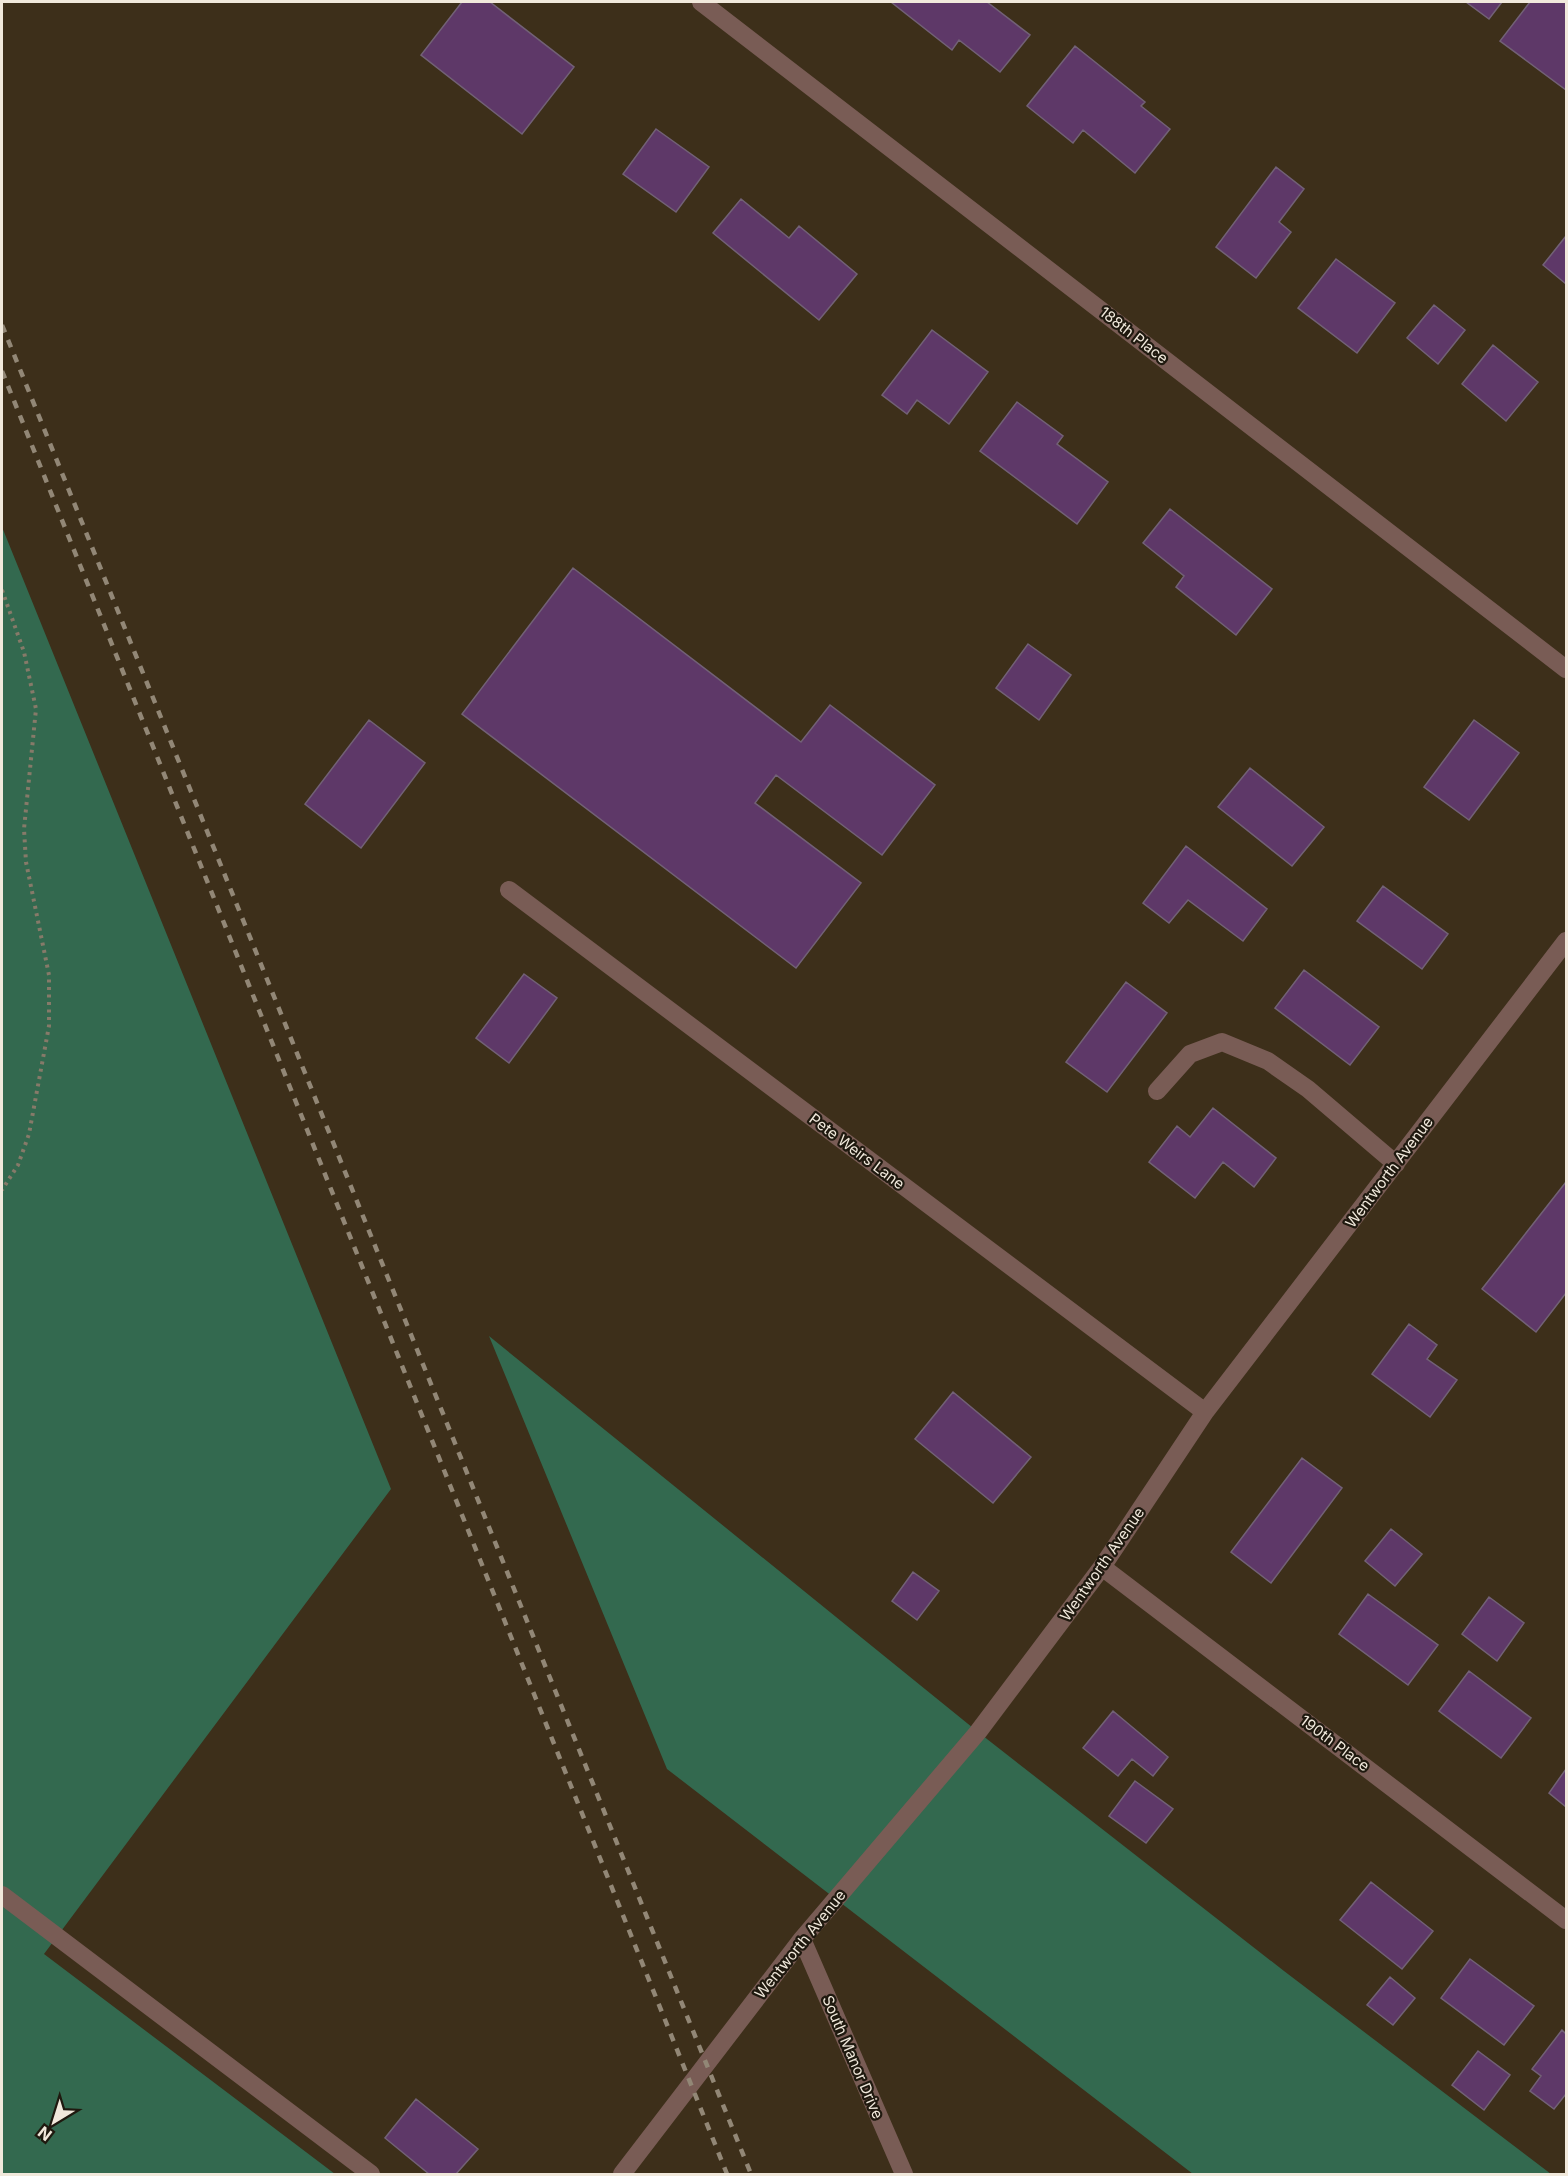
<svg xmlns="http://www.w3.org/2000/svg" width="1568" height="2176" font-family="Inter,sans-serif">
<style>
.green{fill:#33694f}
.building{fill:#5e3868;stroke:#726176;stroke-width:1.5}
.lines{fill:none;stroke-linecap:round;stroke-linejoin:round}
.path{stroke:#867a69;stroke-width:4;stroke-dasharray:3 4.5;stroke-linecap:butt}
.minor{stroke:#795c55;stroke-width:18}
.rail{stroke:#928776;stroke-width:4.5;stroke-dasharray:8 8;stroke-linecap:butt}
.labels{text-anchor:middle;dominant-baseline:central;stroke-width:4.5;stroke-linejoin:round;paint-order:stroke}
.street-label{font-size:15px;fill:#f1e9dc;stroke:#1f190f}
</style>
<rect width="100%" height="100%" fill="#3d2f1a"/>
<path class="green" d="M 2,527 L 391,1489 L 44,1954 L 335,2174 L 2,2174 Z
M 489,1336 L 978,1732 L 1284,1971 L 1551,2174 L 1193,2174 L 667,1769 Z"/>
<path class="building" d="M 462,2 L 490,2 L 574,67 L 522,134 L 421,55 Z
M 891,2 L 987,2 L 1030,35 L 1000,72 L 959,40 L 952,50 Z
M 1466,2 L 1502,2 L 1489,19 Z
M 1530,2 L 1566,2 L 1566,90 L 1500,41 Z
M 1075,46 L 1145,102 L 1141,106 L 1170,129 L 1135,173 L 1083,130 L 1073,143 L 1027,106 Z
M 656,129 L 709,167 L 676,212 L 623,174 Z
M 1276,167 L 1304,189 L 1279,222 L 1291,232 L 1256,278 L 1216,247 Z
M 741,199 L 789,238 L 799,226 L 857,274 L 819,320 L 713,233 Z
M 1566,236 L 1566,284 L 1543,265 Z
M 1336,259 L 1395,303 L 1357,353 L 1298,308 Z
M 1434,305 L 1465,330 L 1438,364 L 1407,338 Z
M 932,330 L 988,372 L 949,424 L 917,400 L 907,414 L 882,395 Z
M 1493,345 L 1538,382 L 1506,421 L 1462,384 Z
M 1017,402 L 1063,436 L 1057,444 L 1108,482 L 1077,524 L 980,451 Z
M 1170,509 L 1272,589 L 1236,635 L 1176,587 L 1184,576 L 1143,543 Z
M 573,568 L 801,742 L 830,705 L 935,785 L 882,855 L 776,775 L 755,803 L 861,883 L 796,968 L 462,714 Z
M 1028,644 L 1071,675 L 1039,720 L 996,688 Z
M 369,720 L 425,763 L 361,848 L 305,804 Z
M 1474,720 L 1519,753 L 1469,820 L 1424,787 Z
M 1250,768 L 1324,827 L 1292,866 L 1218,807 Z
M 1186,846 L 1267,909 L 1243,941 L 1188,900 L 1169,923 L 1143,903 Z
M 1383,886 L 1448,934 L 1422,969 L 1357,921 Z
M 1304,970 L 1379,1027 L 1350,1065 L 1275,1008 Z
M 524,974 L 557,998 L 509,1063 L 476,1038 Z
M 1126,982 L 1167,1013 L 1107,1092 L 1066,1062 Z
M 1213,1108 L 1276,1158 L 1254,1187 L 1223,1162 L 1195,1198 L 1149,1162 L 1177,1126 L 1190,1137 Z
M 1566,1182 L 1566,1293 L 1536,1332 L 1482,1289 Z
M 1409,1324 L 1437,1345 L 1427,1359 L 1457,1380 L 1430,1417 L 1372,1374 Z
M 953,1392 L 1031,1457 L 993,1503 L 915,1439 Z
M 1302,1458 L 1342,1488 L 1271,1583 L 1231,1552 Z
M 1391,1529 L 1422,1554 L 1395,1586 L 1365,1561 Z
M 913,1572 L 939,1591 L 917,1620 L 892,1601 Z
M 1368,1594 L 1438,1645 L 1408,1685 L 1339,1634 Z
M 1489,1597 L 1524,1623 L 1497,1661 L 1462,1634 Z
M 1469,1671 L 1531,1718 L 1501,1758 L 1439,1711 Z
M 1113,1711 L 1168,1757 L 1153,1776 L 1132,1759 L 1118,1776 L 1083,1748 Z
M 1566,1769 L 1566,1807 L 1549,1793 Z
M 1135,1781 L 1173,1809 L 1146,1843 L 1109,1816 Z
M 1371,1882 L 1433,1931 L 1402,1969 L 1340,1920 Z
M 1470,1959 L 1534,2006 L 1504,2045 L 1441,1998 Z
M 1390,1977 L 1415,1998 L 1393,2025 L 1367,2005 Z
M 1562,2030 L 1566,2034 L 1566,2094 L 1554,2109 L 1530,2091 L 1541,2076 L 1532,2069 Z
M 1478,2051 L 1510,2075 L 1484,2110 L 1452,2085 Z
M 416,2099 L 478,2149 L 456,2174 L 429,2174 L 385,2138 Z"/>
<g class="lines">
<path class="path" d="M 2,590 L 24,652 L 36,709 L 24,829 L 26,862 L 49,975 L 49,1026 L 29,1134 L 18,1165 L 2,1190"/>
<path class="minor" d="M 701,2 L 1566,669
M 509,890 L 1205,1412
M 1157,1091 L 1190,1054 L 1222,1042 L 1268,1061 L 1308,1089 L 1396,1164
M 1102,1567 L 1566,1920
M 2,1895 L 371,2174
M 802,1939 L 904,2174
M 622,2174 L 802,1939 L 978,1732 L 1102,1567 L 1205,1412 L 1566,941"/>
<path class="rail" d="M 2,325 L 751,2174
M 2,371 L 727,2174"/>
</g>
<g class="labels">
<g class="street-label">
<text transform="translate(1134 335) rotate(38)">188th Place</text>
<text transform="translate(857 1151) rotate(37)">Pete Weirs Lane</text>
<text transform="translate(1389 1172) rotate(-53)">Wentworth Avenue</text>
<text transform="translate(1102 1564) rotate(-55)">Wentworth Avenue</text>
<text transform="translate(1335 1743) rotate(37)">190th Place</text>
<text transform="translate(800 1944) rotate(-51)">Wentworth Avenue</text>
<text transform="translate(853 2057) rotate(67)">South Manor Drive</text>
</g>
</g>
<rect width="1568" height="2176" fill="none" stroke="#f1e9dc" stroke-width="6"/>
<g transform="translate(54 2122) rotate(218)" stroke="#1f190f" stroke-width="4.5" paint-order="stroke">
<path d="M0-4.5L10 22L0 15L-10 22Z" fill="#f1e9dc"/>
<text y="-9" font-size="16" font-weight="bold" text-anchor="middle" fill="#f1e9dc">N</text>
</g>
</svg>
